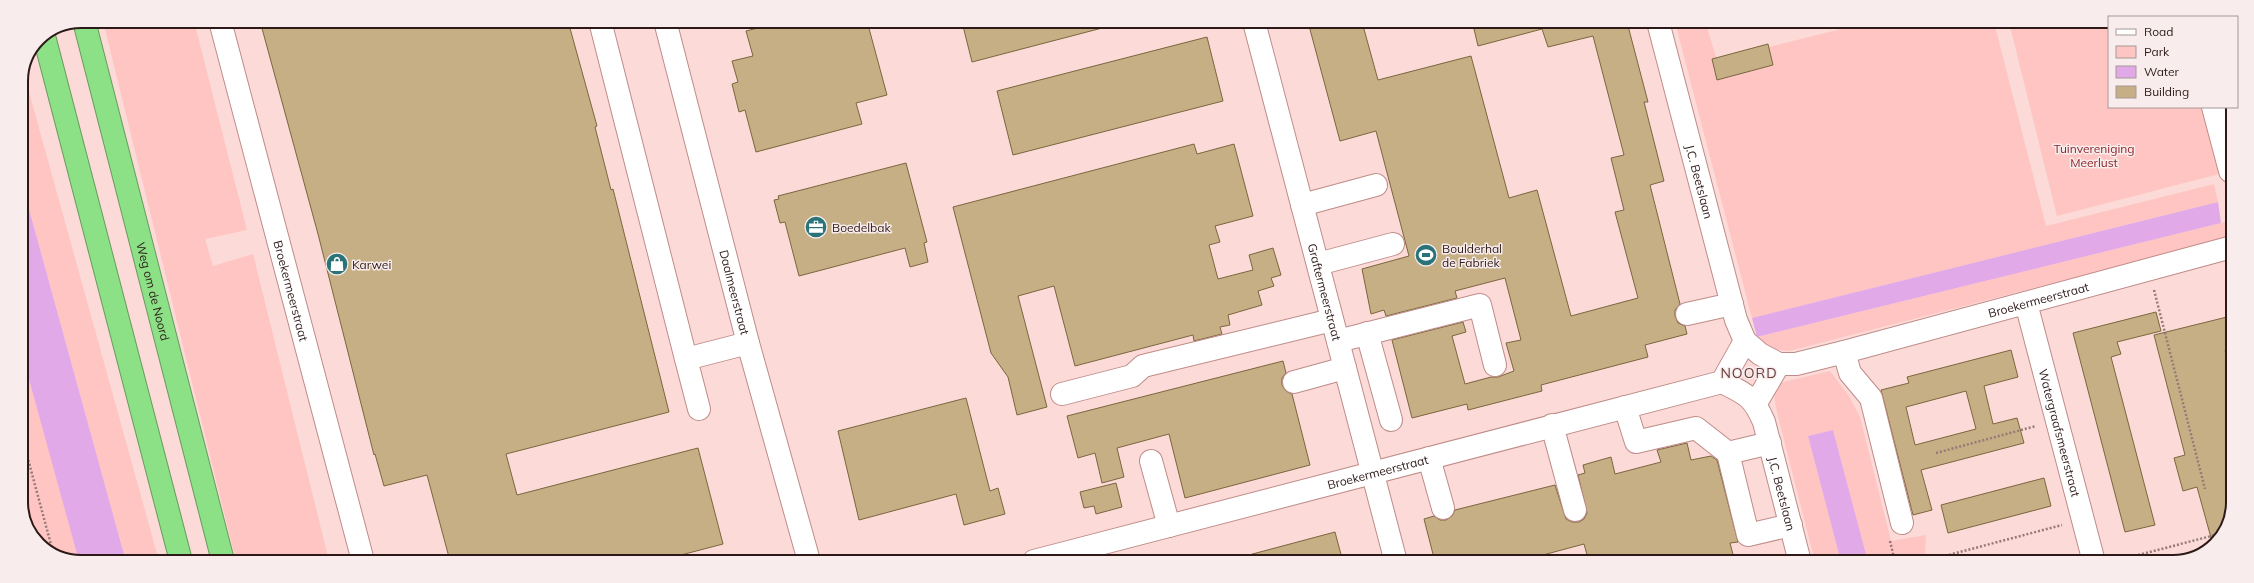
<svg xmlns="http://www.w3.org/2000/svg" width="2254" height="583" font-family="Mulish,sans-serif">
<style>
.green{fill:#fec5c2}
.water{fill:#e2a9e9}
.building{fill:#c6af85;stroke:#7b663e;fill-rule:evenodd}
.lines{fill:none;stroke-linecap:round;stroke-linejoin:round}
.minor-casing{stroke:#bf8c89;stroke-width:24}
.highway-casing{stroke:#6a9a60;stroke-width:24}
.path{stroke:#947a78;stroke-width:2.5;stroke-dasharray:2 2;stroke-linecap:butt}
.minor{stroke:#fff;stroke-width:22}
.highway{stroke:#8ce086;stroke-width:22}
.labels{text-anchor:middle;dominant-baseline:central;stroke-width:3;stroke-linejoin:round;paint-order:stroke}
.park-label{font-size:12px;fill:#8b2429;stroke:#f8edec}
.street-label{font-size:12px;fill:#2c1918;stroke:#f8edec}
.poi-label{font-size:12px;fill:#2c1918;stroke:#f8edec;text-anchor:start}
.quarter-label{font-size:14px;letter-spacing:1px;fill:#6c403e;stroke:#f8edec}
.rim{fill:none;stroke:#2c1918;stroke-width:2}
</style>
<rect width="100%" height="100%" fill="#fbdad7"/>
<path class="green" d="M 103,21 L 194,21 L 247,230 L 205,239 L 213,266 L 253,254 L 329,561 L 236,561 Z
M 1675,22 L 1726,22 L 1707,28 L 1717,60 L 1869,22 L 1994,22 L 2046,226 L 2214,184 L 2218,202 L 1752,318 Z
M 2009,22 L 2109,22 L 2109,107 L 2201,107 L 2219,174 L 2057,216 Z
M 24,74 L 159,561 L 126,561 L 21,180 L 21,80 Z
M 2233,220 L 2232,237 L 1789,351 L 1773,349 L 1757,337 Z
M 21,344 L 82,561 L 69,561 L 36,542 L 21,510 Z
M 1830,371 L 1849,396 L 1860,417 L 1891,541 L 1926,535 L 1925,555 L 1897,562 L 1868,562 L 1833,430 L 1808,436 L 1841,562 L 1815,562 L 1776,408 L 1774,393 L 1779,383 Z"/>
<path class="water" d="M 21,180 L 122,547 L 126,561 L 79,561 L 21,350 Z
M 2218,202 L 2221,223 L 1757,337 L 1752,318 Z
M 1833,430 L 1868,562 L 1841,562 L 1808,436 Z"/>
<path class="building" d="M 260,21 L 568,21 L 597,126 L 595,127 L 611,190 L 613,189 L 669,412 L 506,454 L 517,495 L 698,448 L 723,544 L 658,561 L 450,561 L 427,475 L 384,486 L 375,454 L 374,455 L 318,234 Z
M 785,21 L 867,21 L 887,95 L 856,103 L 862,124 L 756,152 L 745,110 L 739,112 L 732,84 L 738,82 L 732,61 L 753,56 L 746,31 Z
M 962,22 L 1105,22 L 1106,27 L 972,62 Z
M 1308,22 L 1362,22 L 1378,80 L 1471,56 L 1509,198 L 1537,190 L 1571,316 L 1638,298 L 1615,212 L 1624,210 L 1611,158 L 1624,155 L 1593,36 L 1548,47 L 1542,29 L 1478,46 L 1474,29 L 1501,22 L 1627,22 L 1648,102 L 1644,102 L 1664,181 L 1650,185 L 1680,304 L 1675,310 L 1675,316 L 1678,323 L 1685,326 L 1687,334 L 1645,345 L 1648,357 L 1541,385 L 1542,391 L 1468,410 L 1467,404 L 1412,418 L 1392,340 L 1463,322 L 1466,332 L 1452,336 L 1465,384 L 1491,377 L 1498,377 L 1514,371 L 1506,343 L 1521,340 L 1505,278 L 1455,291 L 1457,298 L 1386,316 L 1384,310 L 1371,314 L 1362,269 L 1409,256 L 1376,131 L 1340,141 Z
M 1207,37 L 1223,101 L 1013,155 L 997,91 Z
M 1768,44 L 1773,65 L 1717,80 L 1712,59 Z
M 1194,144 L 1197,154 L 1234,144 L 1253,216 L 1215,226 L 1220,242 L 1209,245 L 1218,279 L 1253,270 L 1249,255 L 1273,248 L 1281,275 L 1271,278 L 1274,286 L 1258,291 L 1262,305 L 1228,315 L 1230,325 L 1220,327 L 1222,334 L 1194,341 L 1193,335 L 1075,366 L 1054,286 L 1018,296 L 1047,407 L 1017,415 L 1008,377 L 991,353 L 953,207 Z
M 906,163 L 927,242 L 924,243 L 928,262 L 910,267 L 905,248 L 799,276 L 785,222 L 780,223 L 774,200 L 779,199 L 778,196 Z
M 2156,312 L 2161,331 L 2117,342 L 2121,354 L 2111,357 L 2155,525 L 2125,532 L 2073,333 Z
M 2227,317 L 2232,335 L 2232,348 L 2225,350 L 2232,377 L 2232,514 L 2213,545 L 2197,487 L 2183,491 L 2174,458 L 2185,455 L 2154,335 Z
M 2011,350 L 2018,377 L 1984,386 L 1993,424 L 2017,418 L 2024,443 L 1921,470 L 1932,510 L 1913,515 L 1881,390 L 1909,383 L 1907,377 ZM 1966,391 L 1976,429 L 1915,445 L 1906,407 Z
M 1283,361 L 1286,373 L 1282,378 L 1282,385 L 1286,391 L 1292,394 L 1310,465 L 1185,498 L 1169,434 L 1117,448 L 1124,477 L 1102,483 L 1095,453 L 1078,458 L 1067,416 Z
M 966,398 L 990,491 L 998,488 L 1005,514 L 964,525 L 956,494 L 859,520 L 838,431 Z
M 1687,443 L 1691,460 L 1711,456 L 1717,460 L 1738,542 L 1730,543 L 1735,562 L 1589,562 L 1584,544 L 1528,559 L 1529,562 L 1435,562 L 1424,519 L 1434,516 L 1440,520 L 1446,520 L 1452,516 L 1455,510 L 1555,485 L 1566,519 L 1572,522 L 1579,522 L 1584,519 L 1587,513 L 1578,475 L 1585,473 L 1583,465 L 1611,457 L 1615,474 L 1661,462 L 1657,450 Z
M 2044,478 L 2051,506 L 1948,533 L 1941,505 Z
M 1116,483 L 1122,507 L 1096,514 L 1094,506 L 1084,508 L 1080,492 Z
M 1335,532 L 1343,562 L 1246,561 L 1245,556 Z"/>
<g class="lines">
<g class="minor-casing">
<g id="minor">
<path id="s1" d="M 220,21 L 363,561"/>
<path d="M 600,21 L 686,359 L 748,343"/>
<path id="s2" d="M 665,21 L 748,343 L 809,561"/>
<path id="s3" d="M 1254,22 L 1396,562"/>
<path id="s4" d="M 1658,22 L 1736,320 L 1745,341 L 1760,354 L 1779,364 L 1796,364 L 1844,352 L 2232,247"/>
<path d="M 2213,107 L 2230,171"/>
<path d="M 1302,205 L 1376,185"/>
<path d="M 1318,264 L 1393,244"/>
<path id="s5" d="M 2026,303 L 2094,562"/>
<path d="M 1687,314 L 1732,304"/>
<path d="M 1367,333 L 1391,420"/>
<path d="M 1338,341 L 1480,305 L 1495,365"/>
<path d="M 1844,352 L 1850,373 L 1871,398 L 1902,523"/>
<path d="M 686,359 L 699,409"/>
<path d="M 1294,382 L 1345,368"/>
<path id="s6" d="M 1722,382 C 1746,394 1753,396 1764,422 L 1800,562"/>
<path d="M 1722,382 L 1745,341"/>
<path d="M 1062,394 L 1132,376 L 1143,366 L 1332,320"/>
<path d="M 1756,403 L 1779,364"/>
<path d="M 1625,407 L 1636,442 L 1696,428 L 1728,453"/>
<path d="M 1552,425 L 1575,510"/>
<path d="M 1770,443 L 1728,453 L 1748,535 L 1791,525"/>
<path d="M 1429,458 L 1443,508"/>
<path d="M 1151,461 L 1169,526"/>
<path id="s7" d="M 1034,561 L 1722,382"/>
</g>
</g>
<g class="highway-casing">
<g id="highway">
<path id="s8" d="M 84,21 L 223,561"/>
<path d="M 44,36 L 181,561"/>
</g>
</g>
<path class="path" d="M 2154,290 L 2205,489
M 21,433 L 53,552
M 1936,453 L 2036,426
M 1890,541 L 1895,562
M 2115,561 L 2219,534
M 1922,562 L 2062,525"/>
<use href="#minor" class="minor"/>
<use href="#highway" class="highway"/>
</g>
<defs>
<g id="office-disc" transform="scale(1.15)"><circle r="9.5" fill="#297379" stroke="#f8edec"/><path d="M-6-3h4V-5.5h4V-3h4V5H-6ZM-1-4.5V-3h2v-1.5ZM-6 0V1H6V0Z" fill="#fff"/></g>
<g id="stadium-disc" transform="scale(1.15)"><circle r="9.5" fill="#297379" stroke="#f8edec"/><path d="M0-5a6.5 5 0 1 0 0 10a6.5 5 0 1 0 0-10ZM-3.5-1.8h7v3.6h-7Z" fill="#fff"/></g>
<g id="shop-disc" transform="scale(1.15)"><circle r="9.5" fill="#297379" stroke="#f8edec"/><path d="M-5-2.5h2.3a2.7 3.5 0 0 1 5.4 0H5L5.5 6h-11ZM-1.5-2.5h3a1.5 2.3 0 0 0-3 0Z" fill="#fff"/></g>
</defs>
<g fill-rule="evenodd">
<use href="#office-disc" x="816" y="227"/>
<use href="#stadium-disc" x="1426" y="255"/>
<use href="#shop-disc" x="337" y="264"/>
</g>
<g class="labels">
<g class="park-label">
<text x="2094" y="148">Tuinvereniging<tspan x="2094" dy="14">Meerlust</tspan></text>
</g>
<g class="street-label">
<text stroke="none"><textPath href="#s4" startOffset="165">J.C. Beetslaan</textPath></text>
<text stroke="none"><textPath href="#s8" startOffset="279">Weg om de Noord</textPath></text>
<text stroke="none"><textPath href="#s1" startOffset="279">Broekermeerstraat</textPath></text>
<text stroke="none"><textPath href="#s2" startOffset="280">Daalmeerstraat</textPath></text>
<text stroke="none"><textPath href="#s3" startOffset="279">Graftermeerstraat</textPath></text>
<text stroke="none"><textPath href="#s4" startOffset="640">Broekermeerstraat</textPath></text>
<text stroke="none"><textPath href="#s5" startOffset="134">Watergraafsmeerstraat</textPath></text>
<text stroke="none"><textPath href="#s7" startOffset="355">Broekermeerstraat</textPath></text>
<text stroke="none"><textPath href="#s6" startOffset="134">J.C. Beetslaan</textPath></text>
</g>
<g class="poi-label">
<text x="832" y="227">Boedelbak</text>
<text x="1442" y="248">Boulderhal<tspan x="1442" dy="14">de Fabriek</tspan></text>
<text x="352" y="264">Karwei</text>
</g>
<g class="quarter-label">
<text x="1749" y="373">NOORD</text>
</g>
</g>
<path d="M0 0H2254V583H0ZM81 28H2173A53 53 0 0 1 2226 81V502A53 53 0 0 1 2173 555H81A53 53 0 0 1 28 502V81A53 53 0 0 1 81 28Z" fill="#f8edec" fill-rule="evenodd"/>
<path class="rim" d="M81 28H2173A53 53 0 0 1 2226 81V502A53 53 0 0 1 2173 555H81A53 53 0 0 1 28 502V81A53 53 0 0 1 81 28Z"/>
<rect x="2108" y="16" width="130" height="92" fill="#f8edec" stroke="#a69897"/>
<rect x="2116" y="29" width="20" height="6" fill="#ffffff" stroke="#a69897"/>
<text x="2144" y="36" font-size="12" fill="#2c1918">Road</text>
<rect x="2116" y="46" width="20" height="12" fill="#fec5c2" stroke="#a69897"/>
<text x="2144" y="56" font-size="12" fill="#2c1918">Park</text>
<rect x="2116" y="66" width="20" height="12" fill="#e2a9e9" stroke="#a69897"/>
<text x="2144" y="76" font-size="12" fill="#2c1918">Water</text>
<rect x="2116" y="86" width="20" height="12" fill="#c6af85" stroke="#a69897"/>
<text x="2144" y="96" font-size="12" fill="#2c1918">Building</text>
</svg>
